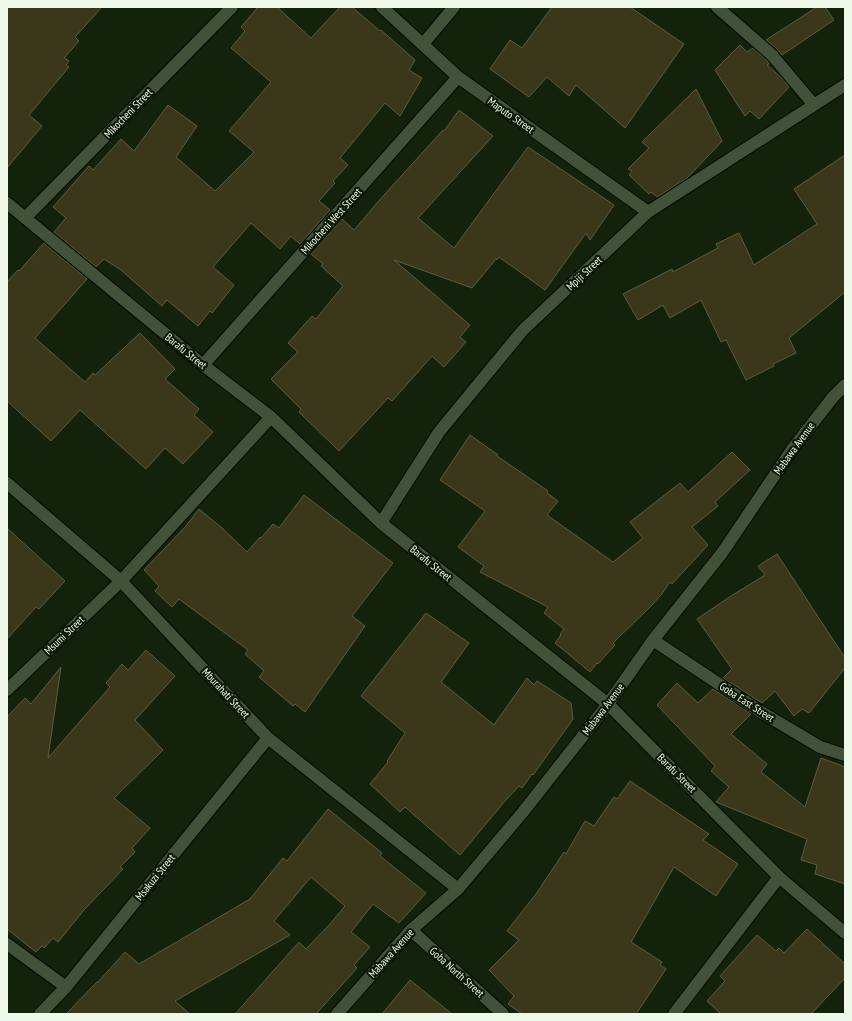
<svg xmlns="http://www.w3.org/2000/svg" width="852" height="1021" font-family="'PT Sans Narrow',sans-serif">
<style>
.building{fill:#3a371a;stroke:#5f5c3e}
.lines{fill:none;stroke-linecap:round;stroke-linejoin:round}
.minor-casing{stroke:#020b00;stroke-width:14}
.tertiary-casing{stroke:#020b00;stroke-width:14}
.minor{stroke:#425239;stroke-width:12}
.tertiary{stroke:#425239;stroke-width:12}
.labels{text-anchor:middle;dominant-baseline:central;stroke-width:4;stroke-linejoin:round;paint-order:stroke}
.street-label{font-size:11px;fill:#eff9ea;stroke:#0a1803}
</style>
<rect width="100%" height="100%" fill="#13220b"/>
<path class="building" d="M 7,7 L 102,7 L 75,37 L 79,41 L 64,58 L 69,61 L 66,65 L 69,67 L 29,115 L 42,126 L 7,168 Z
M 258,7 L 277,7 L 311,38 L 340,7 L 352,7 L 380,31 L 381,30 L 415,60 L 409,70 L 422,78 L 400,116 L 385,103 L 340,158 L 348,165 L 333,181 L 335,183 L 319,201 L 330,210 L 300,244 L 291,236 L 280,249 L 251,223 L 213,267 L 234,285 L 212,313 L 210,311 L 198,326 L 167,300 L 162,306 L 121,270 L 104,259 L 96,267 L 54,232 L 66,218 L 53,207 L 89,166 L 93,170 L 121,139 L 134,151 L 168,105 L 197,126 L 176,157 L 215,191 L 254,152 L 229,131 L 271,82 L 231,48 L 245,31 L 241,27 Z
M 552,7 L 630,7 L 684,44 L 625,128 L 576,85 L 569,96 L 547,77 L 529,97 L 490,69 L 510,40 L 522,48 Z
M 817,7 L 825,7 L 834,20 L 782,55 L 777,49 L 766,40 Z
M 740,45 L 747,52 L 753,48 L 767,60 L 769,64 L 767,65 L 783,79 L 789,87 L 759,119 L 750,111 L 745,116 L 715,70 Z
M 696,89 L 722,141 L 712,152 L 687,178 L 657,197 L 651,192 L 649,194 L 629,175 L 632,171 L 628,169 L 649,148 L 642,142 Z
M 459,110 L 493,136 L 418,218 L 454,248 L 528,147 L 614,205 L 590,240 L 586,233 L 545,290 L 499,257 L 497,260 L 496,259 L 472,288 L 394,260 L 470,325 L 460,337 L 466,342 L 444,367 L 432,356 L 392,401 L 388,398 L 339,451 L 299,412 L 301,409 L 271,379 L 298,352 L 288,343 L 312,316 L 316,319 L 343,286 L 321,266 L 323,264 L 311,254 L 342,219 L 354,230 L 384,195 L 443,130 L 444,131 Z
M 845,155 L 845,292 L 789,338 L 796,353 L 773,364 L 774,366 L 746,380 L 726,340 L 721,342 L 701,300 L 670,318 L 663,305 L 638,320 L 623,294 L 672,269 L 673,272 L 718,248 L 716,244 L 739,233 L 754,265 L 817,224 L 794,189 Z
M 44,243 L 87,279 L 35,338 L 85,382 L 93,373 L 95,375 L 140,333 L 175,369 L 165,379 L 199,409 L 194,415 L 213,432 L 183,464 L 165,448 L 146,469 L 80,410 L 51,441 L 7,401 L 7,282 L 18,270 L 19,271 Z
M 470,435 L 498,455 L 497,456 L 548,491 L 547,493 L 558,501 L 547,515 L 613,562 L 643,538 L 630,522 L 680,483 L 688,492 L 732,452 L 750,470 L 715,502 L 718,506 L 692,527 L 708,545 L 672,584 L 670,582 L 661,595 L 651,606 L 613,643 L 615,645 L 598,664 L 597,663 L 590,672 L 555,643 L 561,635 L 560,634 L 564,629 L 544,613 L 548,607 L 480,572 L 484,566 L 458,547 L 485,511 L 440,480 Z
M 304,495 L 393,563 L 352,616 L 365,626 L 305,712 L 295,704 L 293,706 L 259,677 L 264,671 L 245,654 L 248,650 L 179,599 L 172,607 L 155,591 L 159,586 L 144,570 L 186,526 L 199,509 L 222,528 L 247,552 L 260,537 L 261,538 L 273,524 L 279,528 Z
M 7,528 L 65,581 L 39,609 L 36,607 L 7,639 Z
M 777,554 L 845,658 L 845,668 L 809,713 L 802,709 L 794,716 L 775,691 L 762,703 L 723,678 L 732,669 L 697,619 L 728,598 L 765,575 L 758,566 Z
M 426,613 L 469,643 L 441,682 L 494,725 L 527,678 L 534,685 L 537,681 L 571,703 L 573,719 L 533,775 L 532,774 L 522,788 L 519,786 L 505,801 L 460,855 L 405,807 L 400,812 L 370,784 L 388,762 L 387,761 L 405,733 L 361,696 Z
M 146,650 L 175,676 L 135,720 L 163,750 L 114,798 L 150,828 L 132,848 L 135,852 L 120,867 L 123,869 L 84,910 L 58,942 L 53,938 L 44,948 L 42,946 L 36,952 L 7,929 L 7,717 L 25,698 L 31,704 L 61,667 L 48,758 L 110,687 L 106,683 L 122,664 L 128,670 Z
M 677,683 L 698,703 L 713,689 L 751,714 L 731,734 L 767,764 L 761,772 L 805,807 L 821,758 L 845,767 L 845,884 L 815,874 L 817,865 L 801,860 L 807,839 L 716,802 L 729,787 L 711,771 L 715,766 L 657,705 Z
M 630,781 L 709,834 L 703,840 L 738,864 L 716,896 L 674,867 L 631,942 L 662,962 L 660,965 L 666,969 L 636,1014 L 522,1014 L 508,1004 L 514,996 L 489,970 L 519,940 L 507,931 L 536,894 L 564,852 L 566,854 L 585,821 L 594,826 L 614,797 L 617,799 Z
M 328,809 L 382,853 L 380,856 L 426,893 L 399,923 L 373,904 L 351,932 L 370,947 L 354,965 L 357,968 L 316,1014 L 235,1014 L 299,942 L 306,949 L 330,924 L 345,906 L 311,877 L 274,921 L 290,935 L 175,1001 L 190,1014 L 66,1014 L 97,982 L 98,982 L 125,952 L 139,964 L 250,899 L 283,858 L 287,861 Z
M 807,929 L 845,964 L 845,978 L 811,1014 L 721,1014 L 707,1001 L 725,981 L 720,976 L 757,935 L 776,951 L 779,948 L 784,953 Z
M 410,980 L 452,1014 L 382,1014 Z"/>
<g class="lines">
<g class="minor-casing">
<path id="minor" d="M 382,7 L 458,77 L 648,212
M 717,7 L 772,55 L 814,105
M 423,44 L 454,7
M 7,203 L 203,365 L 271,417 L 381,523 L 608,704 L 779,877 L 845,933
M 25,218 L 232,7
M 203,365 L 458,77
M 7,483 L 121,581 L 268,738 L 458,889
M 381,523 L 439,432 L 523,330 L 648,212 L 845,85
M 653,640 L 761,712 L 820,747 L 845,755
M 7,690 L 121,581 L 271,417
M 411,930 L 503,1014
M 7,944 L 66,987
M 40,1014 L 66,987 L 268,738
M 674,1014 L 779,877"/>
</g>
<g class="tertiary-casing">
<path id="tertiary" d="M 337,1014 L 411,930 L 458,889 L 523,812 L 608,704 L 653,640 L 722,553 L 791,451 L 833,397 L 845,385"/>
</g>
<use href="#minor" class="minor"/>
<use href="#tertiary" class="tertiary"/>
</g>
<g class="labels">
<g class="street-label">
<text transform="translate(128 113) rotate(-46)">Mikocheni Street</text>
<text transform="translate(511 115) rotate(35)">Maputo Street</text>
<text transform="translate(331 221) rotate(-48)">Mikocheni West Street</text>
<text transform="translate(584 273) rotate(-43)">Mpiji Street</text>
<text transform="translate(186 351) rotate(39)">Barafu Street</text>
<text transform="translate(794 448) rotate(-54)">Mabawa Avenue</text>
<text transform="translate(431 563) rotate(39)">Barafu Street</text>
<text transform="translate(64 635) rotate(-44)">Msumi Street</text>
<text transform="translate(226 693) rotate(47)">Mburahati Street</text>
<text transform="translate(747 702) rotate(33)">Goba East Street</text>
<text transform="translate(603 709) rotate(-53)">Mabawa Avenue</text>
<text transform="translate(677 773) rotate(45)">Barafu Street</text>
<text transform="translate(155 877) rotate(-51)">Msakuzi Street</text>
<text transform="translate(391 953) rotate(-48)">Mabawa Avenue</text>
<text transform="translate(457 972) rotate(42)">Goba North Street</text>
</g>
</g>
<rect width="852" height="1021" fill="none" stroke="#eff9ea" stroke-width="16"/>
</svg>
